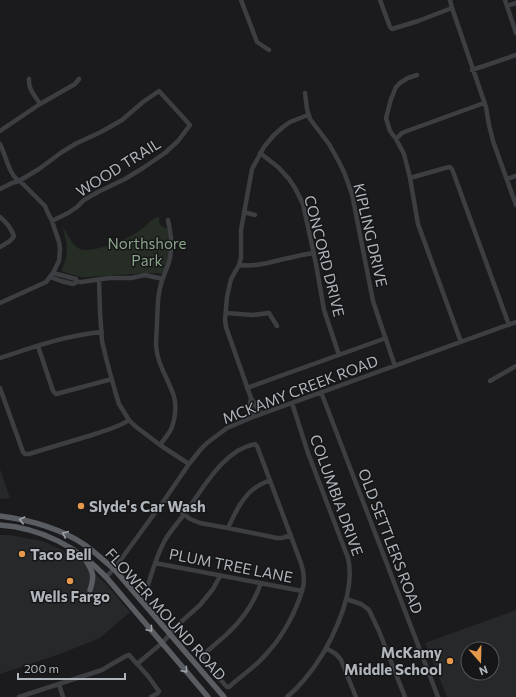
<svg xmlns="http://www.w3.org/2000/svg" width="516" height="697" font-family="Commissioner,sans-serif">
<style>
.built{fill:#27282a;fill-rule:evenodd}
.green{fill:#252d25}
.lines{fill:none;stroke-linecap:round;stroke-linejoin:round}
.minor{stroke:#3c3e42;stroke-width:4.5}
.major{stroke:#595c61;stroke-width:5.5}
.oneway{stroke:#9ea3a9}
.poi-dot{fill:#e4994c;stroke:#161618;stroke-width:1.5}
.labels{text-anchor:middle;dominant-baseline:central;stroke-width:3;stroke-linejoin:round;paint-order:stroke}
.street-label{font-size:15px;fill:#afb5bb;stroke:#161618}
.park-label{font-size:15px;fill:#8aa588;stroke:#161618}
.poi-label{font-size:15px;font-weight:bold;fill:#afb5bb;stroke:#161618;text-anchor:start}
</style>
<rect width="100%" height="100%" fill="#1b1b1d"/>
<path class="built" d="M 0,469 L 10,498 L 0,499 Z
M 0,535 L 10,535 L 42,541 L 78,557 L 106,584 L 130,612 L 100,638 L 60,654 L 0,674 Z
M 516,610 L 516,697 L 447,697 L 425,643 ZM 468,649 L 492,649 L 492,673 L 468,673 Z"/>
<path class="green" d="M 159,217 L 159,222 L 161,226 L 168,229 L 170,247 L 168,260 L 163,274 L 156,273 L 146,273 L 89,277 L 80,277 L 61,271 C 69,256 68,242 62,226 C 67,233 71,243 78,248 C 89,256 129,238 139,231 C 148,225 148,220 159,217 Z"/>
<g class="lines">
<path class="minor" d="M 241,0 L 257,42 L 269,50
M 380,0 L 390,27 L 392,29 L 418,21 L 452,8
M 450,0 L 452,8 L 486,107 L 489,125 L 493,141 L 516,205
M 505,0 L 516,33
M 507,6 L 516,3
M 472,70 L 516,55
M 417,75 L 408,78 L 400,83 L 396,87 L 391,99 L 386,118 L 390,131 L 396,139 L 404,154 L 410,178 L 418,224 L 461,342
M 29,79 C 28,89 35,96 40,104
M 305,93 L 307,109 L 310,119 L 329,144 L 338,160 L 344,172 L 352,194 L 373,301 L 380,322 L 395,366
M 0,131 L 40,104 L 75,84 L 79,79
M 396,139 L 402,133 L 407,131 L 484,103
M 0,144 C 6,155 9,177 21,182 L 45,206 L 47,211 L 52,221 L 59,242 L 60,249 L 59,261 L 53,273 L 46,282 L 0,303
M 260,153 L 278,167 L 289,179 L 295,188 L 303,204 L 316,264 L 324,310 L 339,355
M 410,178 L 445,168 L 450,167 L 452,169 L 509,325
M 507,179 L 516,176
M 0,189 L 12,183 L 19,181 L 39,169 L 62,152 L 77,143 L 101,132 L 122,120 L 143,102 L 159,91 L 190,125 L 178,141 L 165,153 L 143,168 L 125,179 L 98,192 L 84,200 L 77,207 L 68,213 L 52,221
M 244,212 L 255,215
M 0,217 C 6,222 11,228 14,236 L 10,241 L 0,247
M 239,265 C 259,267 269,262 289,258 C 297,256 305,254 314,253
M 53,273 L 76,279 L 77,282
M 50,277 L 61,281 L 73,284 L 77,282 L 81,282 L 109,278 L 131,278 L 145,275 L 163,279
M 99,280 L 100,312 L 102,341 L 106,358 L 115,391 L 119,404 L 129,420 L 135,426 L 160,445 L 189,464
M 226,313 L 253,315 L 269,313 L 277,326
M 38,346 L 53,391 L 56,394 L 112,379
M 0,358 C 33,347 67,335 102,332
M 490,381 L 516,366
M 0,388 L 23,452 L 25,454 L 29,454 C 51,447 73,441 95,434 C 107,430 119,427 129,420
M 247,388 L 386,338
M 321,392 L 438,697
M 251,398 L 250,404 L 253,417
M 261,414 L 251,398 L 226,327 L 225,320 L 227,297 L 231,279 L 239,265 L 241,258 L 241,230 L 252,169 L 264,147 L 274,135 L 283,127 L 290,122 L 308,115
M 160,445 C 164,439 170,433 172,427 C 176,416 177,402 172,391 C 166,375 157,363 156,345 C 156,337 157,329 157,321 C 158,310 157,299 160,288 C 162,279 166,271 169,262 C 173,247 171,234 168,220
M 165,499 L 190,519 L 200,523 L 228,528 L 277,538 L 282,538 L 291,535
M 228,528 C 234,515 240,502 250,492 C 256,486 263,483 270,480
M 155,563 L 302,591
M 106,577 L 114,569 L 165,499 L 189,464 L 201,449 L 207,443 L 227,428 L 253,417 L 516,322
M 147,588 C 152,573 156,557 164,542 C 169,532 178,523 185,513 C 203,489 223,450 255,444 L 257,446 L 301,563 C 304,572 305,582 302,591 C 296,611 283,636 268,652 C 257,666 242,675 229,687 L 227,687 L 203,660 L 202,657 C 209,648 220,641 228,633 C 243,619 254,603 261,583
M 346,599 L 361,604 L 368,609 L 370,612 L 379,631 L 405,697
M 326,648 L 336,654 L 341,660 L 356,697
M 137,664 L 162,643 L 181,622 L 200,605 L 213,589 L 220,576
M 59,684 L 63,697
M 19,697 L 102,670 L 112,664 L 126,656 L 129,655 L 148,676 L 158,690 L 159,691 L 158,693 L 151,697
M 287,697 C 293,692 299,686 304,680 C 328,652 357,595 348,558 L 308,453 L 292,403"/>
<path class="major" d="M 0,516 C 30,520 60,528 85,545 C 95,552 104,561 114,569 L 224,697
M 0,525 C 41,528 78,547 106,577 L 208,697
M 85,559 C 93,572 95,575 90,590"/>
</g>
<defs><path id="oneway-chevron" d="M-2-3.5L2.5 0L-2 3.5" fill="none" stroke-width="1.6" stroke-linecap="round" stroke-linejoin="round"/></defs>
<g class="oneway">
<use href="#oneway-chevron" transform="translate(22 520) rotate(-167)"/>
<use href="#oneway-chevron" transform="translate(65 534) rotate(-155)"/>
<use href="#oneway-chevron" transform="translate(150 629) rotate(50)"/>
<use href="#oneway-chevron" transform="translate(185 670) rotate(49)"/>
</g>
<g class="poi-dot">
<circle cx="81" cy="506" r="4"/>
<circle cx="22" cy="554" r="4"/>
<circle cx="70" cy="581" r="4"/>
<circle cx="450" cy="661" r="4"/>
</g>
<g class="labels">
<g class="street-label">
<text transform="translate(118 167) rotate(-32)">WOOD TRAIL</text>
<text transform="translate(371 235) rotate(77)">KIPLING DRIVE</text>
<text transform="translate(325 256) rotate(76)">CONCORD DRIVE</text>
<text transform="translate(300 389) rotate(-21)">MCKAMY CREEK ROAD</text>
<text transform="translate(337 495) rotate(70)">COLUMBIA DRIVE</text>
<text transform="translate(391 541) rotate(69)">OLD SETTLERS ROAD</text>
<text transform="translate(231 565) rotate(11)">PLUM TREE LANE</text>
<text transform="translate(166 614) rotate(48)">FLOWER MOUND ROAD</text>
</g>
<g class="park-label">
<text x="147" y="243">Northshore<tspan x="147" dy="17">Park</tspan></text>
</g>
<g class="poi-label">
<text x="89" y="506">Slyde's Car Wash</text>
<text x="30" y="554">Taco Bell</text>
<text x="70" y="596" text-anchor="middle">Wells Fargo</text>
<text x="442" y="652" text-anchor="end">McKamy<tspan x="442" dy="17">Middle School</tspan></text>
</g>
</g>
<g transform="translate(480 661) rotate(160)"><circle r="19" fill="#161618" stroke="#535659"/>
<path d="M0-3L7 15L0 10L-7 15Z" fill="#e4994c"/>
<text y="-6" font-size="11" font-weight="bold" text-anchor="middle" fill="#afb5bb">N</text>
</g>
<path d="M18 673v6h107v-6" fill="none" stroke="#afb5bb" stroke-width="2"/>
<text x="24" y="673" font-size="12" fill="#afb5bb" stroke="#161618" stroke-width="3" paint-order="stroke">200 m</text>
</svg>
